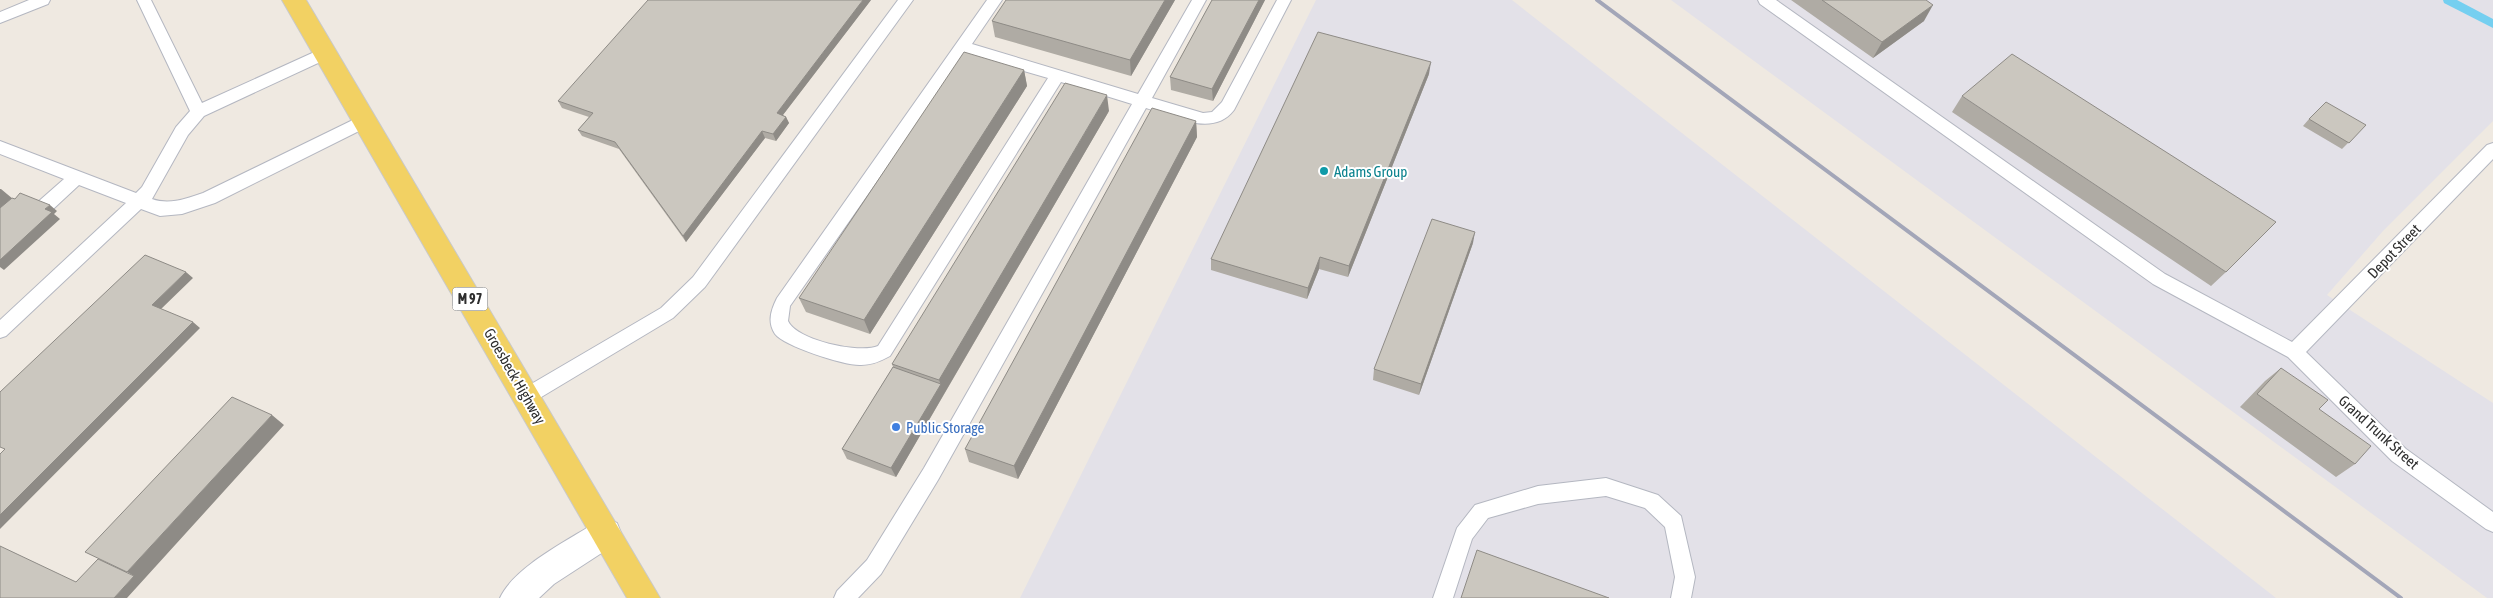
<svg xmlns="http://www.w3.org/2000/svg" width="2493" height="598" font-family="'Asap Condensed',sans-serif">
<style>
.industrial{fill:#e3e1e8}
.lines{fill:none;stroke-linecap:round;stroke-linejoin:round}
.stream{fill:#75cff0;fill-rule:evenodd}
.service-casing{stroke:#b4b7c1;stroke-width:2}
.minor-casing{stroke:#b4b7c1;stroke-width:2}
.primary-casing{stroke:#c9c9c9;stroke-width:2}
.service{fill:#fff;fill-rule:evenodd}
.minor{fill:#fff;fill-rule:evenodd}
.primary{fill:#f2d163;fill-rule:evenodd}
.rail{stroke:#a3a6b8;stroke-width:4}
.wall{fill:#afaba4}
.shaded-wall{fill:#8e8b86}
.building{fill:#cbc7bf;stroke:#8e8b86}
.culture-dot{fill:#0f9aa8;stroke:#fff;stroke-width:2}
.shop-dot{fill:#3f7fe0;stroke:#fff;stroke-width:2}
.labels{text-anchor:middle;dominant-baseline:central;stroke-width:4;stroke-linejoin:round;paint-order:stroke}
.shield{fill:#fff;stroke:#6d6d6d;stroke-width:1}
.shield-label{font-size:14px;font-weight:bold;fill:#2e2e2e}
.culture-label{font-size:15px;fill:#0d838f;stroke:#fff;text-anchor:start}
.street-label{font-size:15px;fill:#2e2e2e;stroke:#fff}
.shop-label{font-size:15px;fill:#366cbe;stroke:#fff;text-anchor:start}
</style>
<rect width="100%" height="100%" fill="#efe9e1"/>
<path class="industrial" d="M 1316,0 L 1512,0 L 2276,598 L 1020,598 Z
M 1671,0 L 2493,0 L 2493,121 L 2383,231 L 2327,295 L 2493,403 L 2493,598 L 2487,598 Z"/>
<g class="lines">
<path class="stream" d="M 2443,0 L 2457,0 L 2493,19 L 2493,28 L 2444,3 Z"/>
<g class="service-casing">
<path id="service" d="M 29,0 L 50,0 L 48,4 L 0,23 L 0,12 Z
M 137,0 L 151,0 L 202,103 L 321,49 L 331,49 L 334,53 L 331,57 L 204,116 L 188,135 L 152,199 C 169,205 186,199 203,193 L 359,117 L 365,115 L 371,117 L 373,121 L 371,125 L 215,203 L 182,214 L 160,216 L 141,209 L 6,336 L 0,338 L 0,320 L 126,203 L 79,185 L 51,211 L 45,213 L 39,211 L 37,206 L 39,201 L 64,179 L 0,154 L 0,141 L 136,193 L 142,187 L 176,127 L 190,111 Z
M 898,0 L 913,0 L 705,287 L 673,318 L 533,402 L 527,404 L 521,402 L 518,396 L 521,390 L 661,308 L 693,277 Z
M 987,0 L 1002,0 L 972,44 L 1138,94 L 1192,0 L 1206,0 L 1152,98 L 1203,113 L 1212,112 L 1222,102 L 1277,0 L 1291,0 L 1234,110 C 1213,138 1173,116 1146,108 L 938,480 L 881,574 L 858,598 L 834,598 L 837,591 L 867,560 L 924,468 L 1132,104 L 1061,82 L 890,356 C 881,361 872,365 861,365 C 845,366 784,346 775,334 C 767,322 771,310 777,298 ZM 966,54 L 1048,78 L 878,346 C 859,354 796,340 788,321 L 790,306 Z
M 1758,0 L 1776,0 L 2165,274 L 2292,342 L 2487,145 L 2493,143 L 2493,159 L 2306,352 L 2406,449 L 2493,512 L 2493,532 L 2486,529 L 2392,461 L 2288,357 L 2153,284 L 1760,4 Z
M 1606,478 L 1658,495 L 1681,516 L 1695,577 L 1691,598 L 1671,598 L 1675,577 L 1665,527 L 1645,508 L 1606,496 L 1538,504 L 1488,518 L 1472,539 L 1453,598 L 1433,598 L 1457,528 L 1475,505 L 1538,486 Z"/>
</g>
<g class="minor-casing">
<path id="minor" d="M 606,519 L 617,523 L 621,533 L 617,543 L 554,584 L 539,598 L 500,598 C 514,567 567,541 595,523 Z"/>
</g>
<g class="primary-casing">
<path id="primary" d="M 282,0 L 306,0 L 660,598 L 627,598 Z"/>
</g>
<use href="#service" class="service"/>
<use href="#minor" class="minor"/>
<use href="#primary" class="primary"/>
<path class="rail" d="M 1597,0 L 2401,598"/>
</g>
<path class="wall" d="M 871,0 L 783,115 L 786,117 L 789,123 L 776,141 L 765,138 L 686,242 L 619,149 L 582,136 L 578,130 L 589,117 L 562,108 L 558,101 Z
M 1175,0 L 1131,76 L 995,37 L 992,21 Z
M 1212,0 L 1265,0 L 1213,101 L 1171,90 L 1170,77 Z
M 1791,0 L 1926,0 L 1924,21 L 1873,58 Z
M 1024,70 L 1027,86 L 870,334 L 806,312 L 799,298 Z
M 1429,74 L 1348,277 L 1319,269 L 1307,299 L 1211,270 L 1211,259 Z
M 1962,96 L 2226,272 L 2211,286 L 1952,112 Z
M 1109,111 L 896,477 L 847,459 L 842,449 L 893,367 L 892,364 Z
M 2309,119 L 2366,125 L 2342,149 L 2303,126 Z
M 1196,121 L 1197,137 L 1018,479 L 969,462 L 965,449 Z
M 1473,243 L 1419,395 L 1373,380 L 1374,369 Z
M 2281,368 L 2319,409 L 2355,464 L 2336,477 L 2240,407 L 2265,381 Z"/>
<path class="shaded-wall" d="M 863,0 L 871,0 L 779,120 L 777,113 Z
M 1165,0 L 1175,0 L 1131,76 L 1130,60 Z
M 1259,0 L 1265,0 L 1213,101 L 1212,89 Z
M 1933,5 L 1924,21 L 1873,58 L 1882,42 Z
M 1431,62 L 1429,74 L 1348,277 L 1349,266 Z
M 1024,70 L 1027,86 L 870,334 L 864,320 Z
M 1107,95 L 1109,111 L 944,394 L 939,380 Z
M 786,117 L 789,123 L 776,141 L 773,134 Z
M 1196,121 L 1197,137 L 1018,479 L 1014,466 Z
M 762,131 L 765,138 L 686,242 L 683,236 Z
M 0,189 L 1,189 L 19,204 L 0,221 Z
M 50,205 L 57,211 L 54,214 L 60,219 L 4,270 L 0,267 L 0,260 L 45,209 Z
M 1475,232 L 1473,243 L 1419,395 L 1421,384 Z
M 1320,257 L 1319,269 L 1307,299 L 1308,288 Z
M 186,272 L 193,278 L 159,311 L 152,305 Z
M 193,322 L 200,328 L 0,529 L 0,515 Z
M 941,384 L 944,394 L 896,477 L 891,468 Z
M 272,415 L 284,425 L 127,598 L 114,598 L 134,576 L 127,572 Z"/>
<path class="building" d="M 648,0 L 863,0 L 777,113 L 786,117 L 773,134 L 762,131 L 683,236 L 615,142 L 578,130 L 593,113 L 558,101 Z
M 1006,0 L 1165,0 L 1130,60 L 992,21 Z
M 1212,0 L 1259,0 L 1212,89 L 1170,77 Z
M 1822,0 L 1926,0 L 1933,5 L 1882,42 Z
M 1318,32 L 1431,62 L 1349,266 L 1320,257 L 1308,288 L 1211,259 Z
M 964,52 L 1024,70 L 864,320 L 799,298 Z
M 2012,54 L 2276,222 L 2226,272 L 1962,96 Z
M 1065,83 L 1107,95 L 939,380 L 892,364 Z
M 2326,102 L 2366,125 L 2349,143 L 2309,119 Z
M 1152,108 L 1196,121 L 1014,466 L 965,449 Z
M 20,193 L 50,205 L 45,209 L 52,212 L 0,260 L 0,208 L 12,198 L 15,199 Z
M 1432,219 L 1475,232 L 1421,384 L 1374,369 Z
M 145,255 L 186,272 L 152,305 L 193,322 L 0,515 L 0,454 L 5,449 L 0,447 L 0,392 Z
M 893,367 L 941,384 L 891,468 L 842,449 Z
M 2281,368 L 2328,400 L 2319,409 L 2371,446 L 2355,464 L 2257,394 Z
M 232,397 L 272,415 L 127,572 L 85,552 Z
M 0,546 L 76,582 L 98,559 L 134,576 L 114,598 L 0,598 Z
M 1477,550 L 1609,598 L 1461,598 Z"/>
<circle class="culture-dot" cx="1324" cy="171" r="5"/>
<circle class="shop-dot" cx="896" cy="427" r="5"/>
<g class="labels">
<rect class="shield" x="452.5" y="287.5" width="35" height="23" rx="4"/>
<g class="shield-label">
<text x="470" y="299">M 97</text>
</g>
<g class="culture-label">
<text x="1334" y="171">Adams Group</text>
</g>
<g class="street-label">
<text transform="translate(2394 251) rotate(-46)">Depot Street</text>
<text transform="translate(515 376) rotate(60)">Groesbeck Highway</text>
<text transform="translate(2379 432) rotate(42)">Grand Trunk Street</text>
</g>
<g class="shop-label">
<text x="906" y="427">Public Storage</text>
</g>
</g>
</svg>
